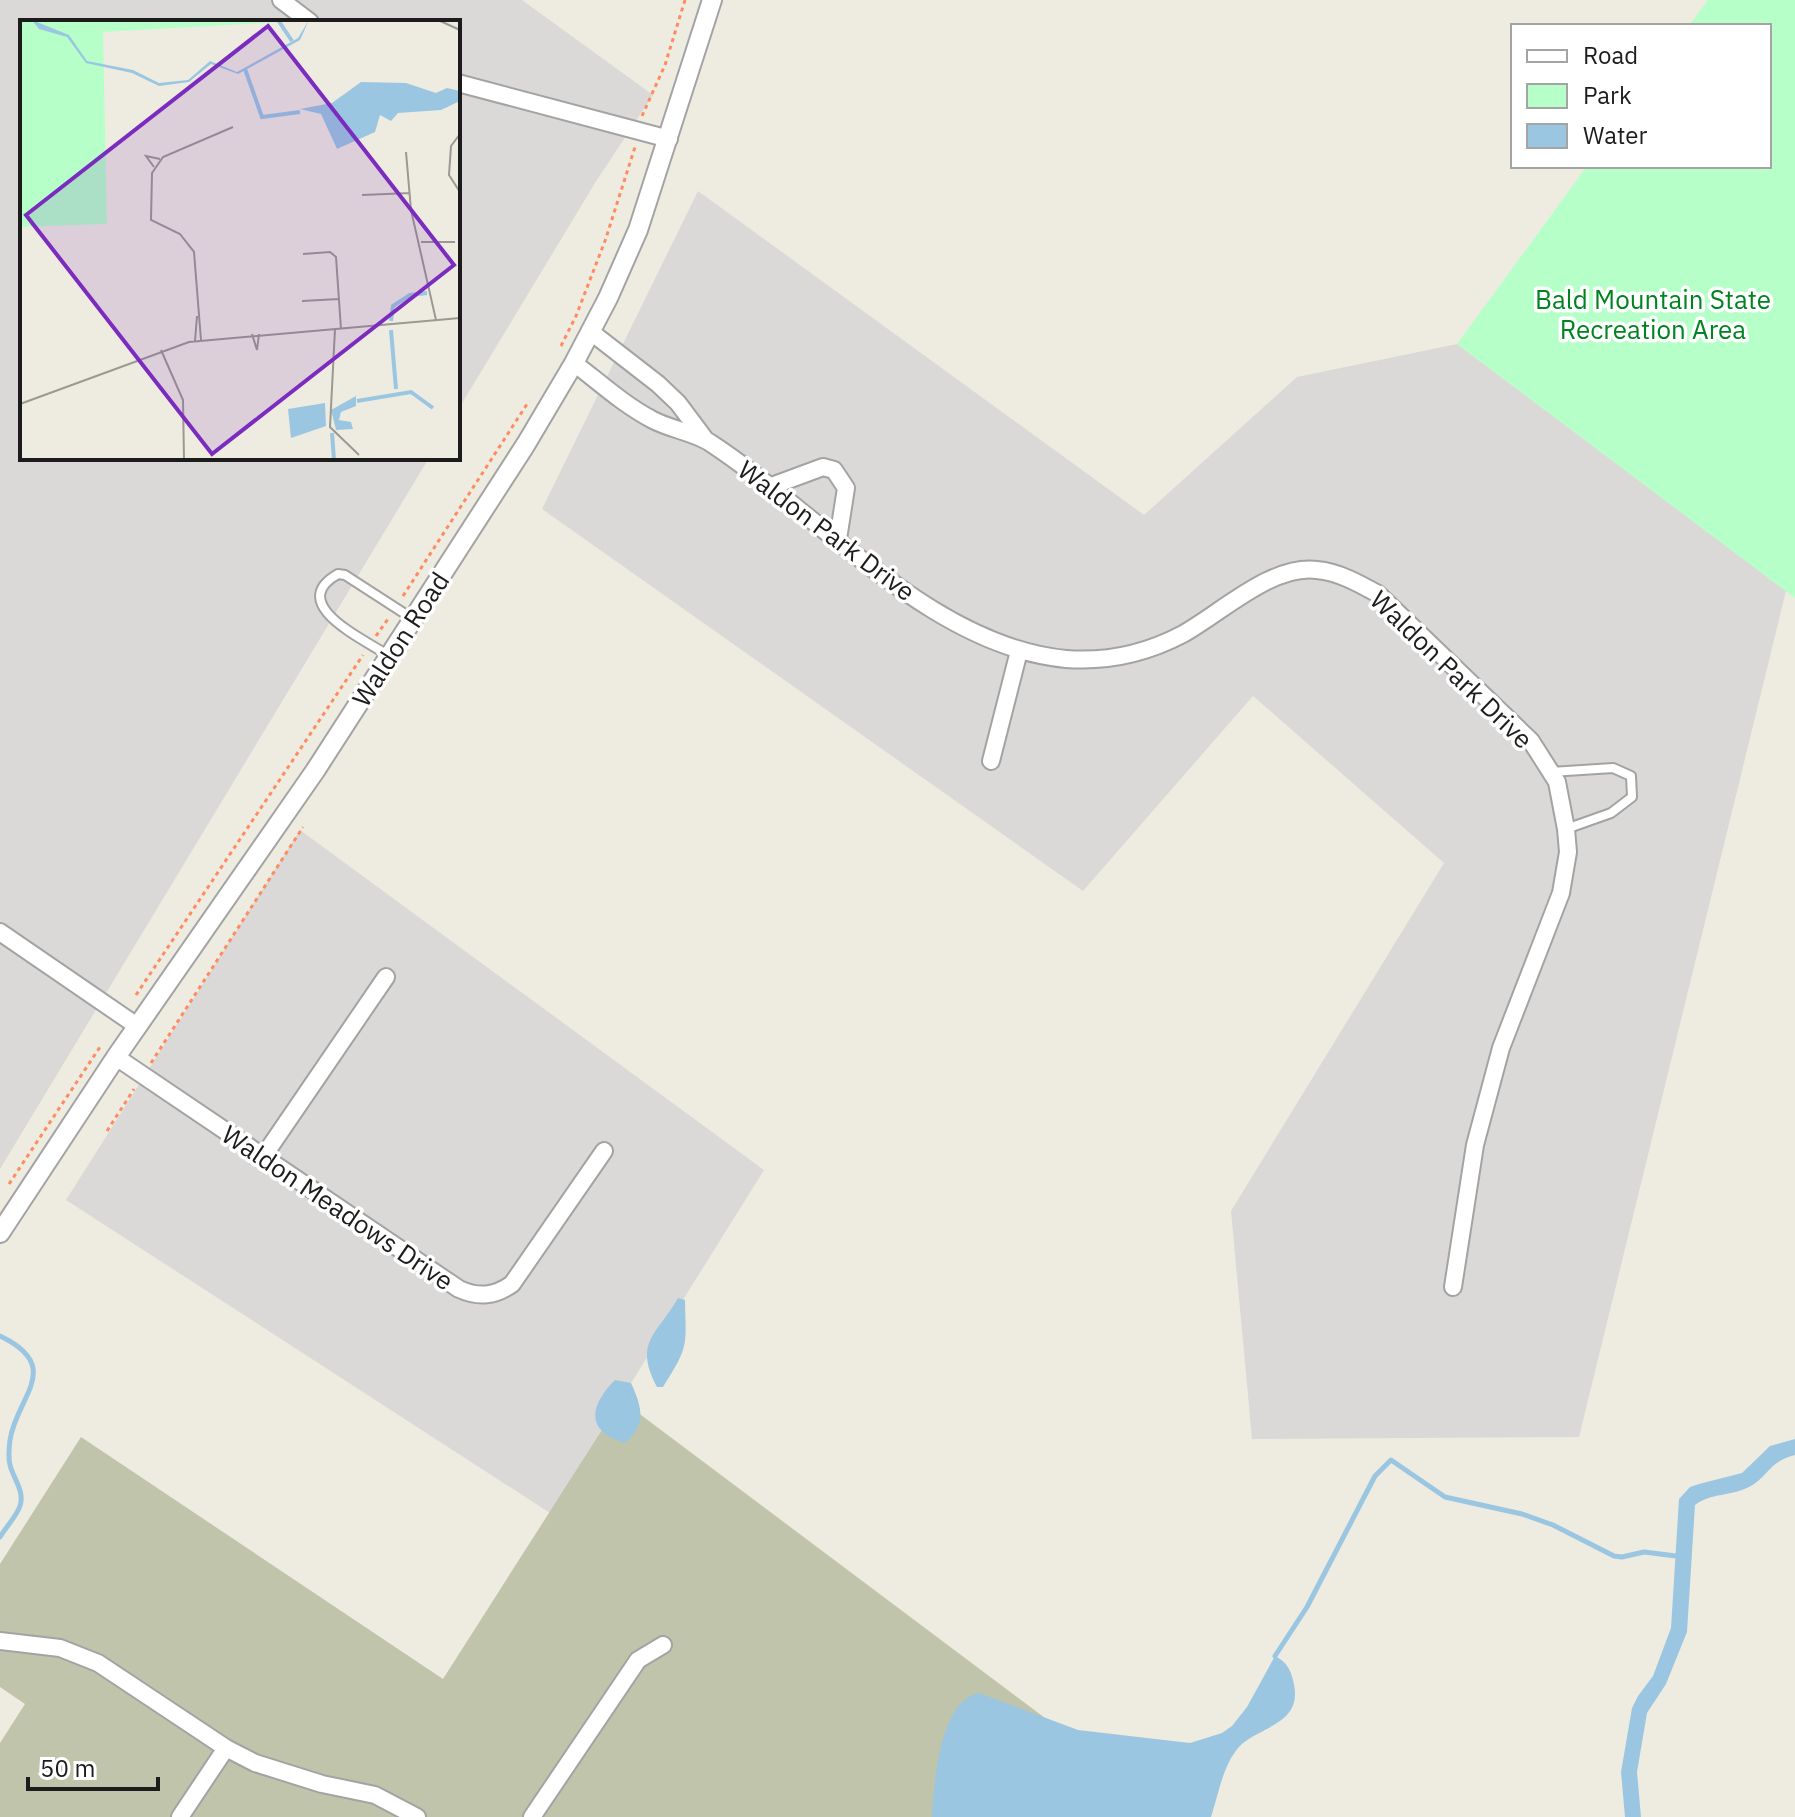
<svg xmlns="http://www.w3.org/2000/svg" width="1795" height="1817" font-family="'IBM Plex Sans',sans-serif">
<style>
.residential{fill:#dad9d8}
.construction{fill:#bfc4ab}
.park{fill:#b6ffc8}
.water{fill:#9bc6e1}
.lines{fill:none;stroke-linecap:round;stroke-linejoin:round}
.stream{stroke:#9bc6e1;stroke-width:5}
.service-casing{stroke:#a3a3a3;stroke-width:12}
.minor-casing{stroke:#a3a3a3;stroke-width:20}
.tertiary-casing{stroke:#a3a3a3;stroke-width:22}
.path{stroke:#ff8b60;stroke-width:3;stroke-dasharray:4 4;stroke-linecap:butt}
.service{stroke:#fff;stroke-width:8}
.minor{stroke:#fff;stroke-width:16}
.tertiary{stroke:#fff;stroke-width:18}
.labels{text-anchor:middle;dominant-baseline:central;stroke-width:7;stroke-linejoin:round;paint-order:stroke}
.park-label{font-size:26px;fill:#008321;stroke:#fff}
.street-label{font-size:26px;fill:#1c1c1c;stroke:#fff}
.inset-river{fill:none;stroke:#9bc6e1;stroke-width:4}
.inset-road{fill:none;stroke:#9a9992;stroke-width:2}
.view{fill:#7b2cbf;fill-opacity:0.15;stroke:#7b2cbf;stroke-width:4}
.inset-edge{fill:none;stroke:#1c1c1c;stroke-width:4}
</style>
<rect width="100%" height="100%" fill="#eeece0"/>
<path class="residential" d="M 0,0 L 522,0 L 653,95 L 595,183 L 458,410 L 458,22 L 22,22 L 22,458 L 429,458 L 0,1169 Z
M 698,191 L 1144,515 L 1297,377 L 1457,344 L 1786,591 L 1579,1437 L 1252,1439 L 1231,1211 L 1444,863 L 1253,696 L 1083,891 L 542,509 Z
M 300,830 L 764,1170 L 550,1513 L 66,1200 Z"/>
<path class="construction" d="M 621,1400 L 1177,1817 L 0,1817 L 0,1743 L 25,1704 L 0,1687 L 0,1564 L 81,1437 L 443,1679 Z"/>
<path class="park" d="M 1708,0 L 1795,0 L 1795,598 L 1457,344 L 1587,166 L 1769,166 L 1769,26 L 1689,26 Z"/>
<path class="water" d="M 678,1298 L 685,1300 C 686,1347 689,1346 663,1387 L 657,1387 C 633,1342 657,1335 678,1298 Z
M 615,1380 L 631,1383 C 642,1407 647,1424 625,1443 C 584,1431 590,1405 615,1380 Z
M 1795,1439 L 1795,1455 C 1768,1462 1770,1475 1749,1487 C 1732,1496 1710,1493 1695,1505 L 1687,1632 L 1666,1684 L 1647,1713 L 1637,1772 L 1641,1817 L 1625,1817 L 1621,1772 L 1632,1708 L 1638,1696 L 1653,1676 L 1671,1628 L 1679,1499 L 1690,1487 L 1699,1484 L 1742,1473 L 1770,1446 Z
M 1275,1656 C 1286,1662 1290,1668 1293,1680 C 1306,1729 1252,1725 1235,1752 C 1222,1770 1218,1796 1211,1817 L 932,1817 C 934,1784 939,1701 979,1693 L 1078,1730 L 1190,1743 L 1222,1733 L 1232,1726 L 1247,1707 Z"/>
<g class="lines">
<path class="stream" d="M 0,1336 C 65,1367 16,1397 10,1440 C 9,1448 8,1457 10,1465 C 13,1478 25,1491 20,1506 C 16,1517 6,1527 0,1537
M 1275,1656 L 1307,1607 L 1375,1476 L 1391,1460 L 1445,1497 L 1522,1514 L 1553,1525 L 1614,1556 L 1622,1557 L 1644,1552 L 1676,1556"/>
<g class="service-casing">
<path id="service" d="M 389,656 C 364,639 285,604 338,574 L 345,575 L 413,619
M 1551,772 L 1613,768 L 1631,776 L 1632,797 L 1611,813 L 1566,829"/>
</g>
<g class="minor-casing">
<path id="minor" d="M 281,0 L 310,22
M 458,83 L 669,139
M 591,332 L 658,384 L 678,403 L 705,439
M 574,363 C 599,382 624,405 653,420 C 670,429 692,432 709,442 C 818,513 933,647 1066,659 C 1106,662 1147,653 1183,634 C 1221,613 1272,564 1317,570 C 1339,572 1360,584 1378,594 L 1531,741 L 1557,782 L 1566,829 L 1568,852 L 1561,893 L 1501,1048 L 1475,1145 L 1453,1287
M 769,487 L 823,467 L 834,470 L 846,488 L 838,539
M 991,761 L 1019,651
M 0,932 L 137,1026
M 116,1057 L 459,1289 C 479,1298 495,1296 512,1284 L 604,1151
M 263,1157 L 386,977
M 0,1641 L 60,1648 L 98,1663 L 226,1748 L 255,1763 L 322,1784 L 375,1795 L 417,1817
M 180,1817 L 226,1748
M 532,1817 L 638,1660 L 663,1645"/>
</g>
<g class="tertiary-casing">
<path id="tertiary" d="M 0,1233 L 116,1057 L 315,771 L 526,444 L 574,363 L 608,298 L 638,230 L 712,0"/>
</g>
<path class="path" d="M 642,116 L 665,65 L 685,0
M 561,346 L 576,316 L 605,241 L 635,147
M 403,596 L 529,401
M 376,636 L 388,619
M 136,995 L 363,655
M 151,1063 L 303,827
M 107,1131 L 134,1089
M 9,1184 L 100,1047"/>
<use href="#service" class="service"/>
<use href="#minor" class="minor"/>
<use href="#tertiary" class="tertiary"/>
</g>
<g class="labels">
<g class="park-label">
<text x="1653" y="299">Bald Mountain State<tspan x="1653" dy="30">Recreation Area</tspan></text>
</g>
<g class="street-label">
<text transform="translate(827 530) rotate(37)">Waldon Park Drive</text>
<text transform="translate(400 639) rotate(-57)">Waldon Road</text>
<text transform="translate(1452 669) rotate(44)">Waldon Park Drive</text>
<text transform="translate(338 1207) rotate(34)">Waldon Meadows Drive</text>
</g>
</g>
<g transform="translate(20 20)">
<rect width="440" height="440" fill="#eeece0"/>
<path d="M 0,0 L 263,0 L 263,2 L 83,12 L 87,204 L 0,207 Z" fill="#b6ffc8"/>
<path d="M 12,0 L 49,15 L 67,41 L 113,50 L 139,63 L 168,60 L 190,41 L 217,52 L 278,18 L 289,0 L 280,20 L 218,54 L 191,44 L 169,62 L 139,66 L 112,53 L 66,43 L 47,17 L 19,9 ZM 341,62 L 386,63 L 416,73 L 427,68 L 440,71 L 440,81 L 421,90 L 378,93 L 371,101 L 360,95 L 355,112 L 317,129 L 301,94 L 280,89 L 312,83 ZM 336,376 L 336,386 L 321,392 L 319,400 L 331,402 L 333,409 L 316,410 L 311,390 ZM 305,383 L 306,406 L 271,418 L 268,389 Z" fill="#9bc6e1"/>
<path class="inset-river" d="M 258,0 L 272,21M 225,49 L 242,97 L 280,92M 371,301 L 373,286 L 390,275 L 407,273M 371,310 L 376,369M 337,381 L 391,372 L 413,388M 312,413 L 314,440"/>
<path class="inset-road" d="M 418,0 L 440,10M 440,114 L 431,126 L 429,155 L 440,172M 386,132 L 391,190 L 416,300M 134,147 L 126,136 L 140,139M 342,175 L 390,173M 401,222 L 435,222M 283,234 L 310,232 L 316,237 L 321,309M 282,281 L 319,279M 315,309 L 310,407 L 339,435M 232,314 L 237,330 L 239,314M 181,320 L 174,232 L 160,214 L 131,200 L 132,153 L 143,137 L 213,107M 175,321 L 177,296M 141,330 L 163,380 L 164,440M 0,384 L 169,322 L 440,298"/>
<path class="view" d="M 248,6 L 434,245 L 192,434 L 6,195 Z"/>
<rect width="440" height="440" class="inset-edge"/>
</g>
<rect x="1511" y="24" width="260" height="144" fill="#ffffff" stroke="#a4a4a4" stroke-width="2"/>
<rect x="1527" y="50" width="40" height="12" fill="#ffffff" stroke="#a4a4a4" stroke-width="2"/>
<text x="1583" y="64" font-size="24" fill="#1c1c1c">Road</text>
<rect x="1527" y="84" width="40" height="24" fill="#b6ffc8" stroke="#a4a4a4" stroke-width="2"/>
<text x="1583" y="104" font-size="24" fill="#1c1c1c">Park</text>
<rect x="1527" y="124" width="40" height="24" fill="#9bc6e1" stroke="#a4a4a4" stroke-width="2"/>
<text x="1583" y="144" font-size="24" fill="#1c1c1c">Water</text>
<path d="M28 1777v12h130v-12" fill="none" stroke="#1c1c1c" stroke-width="4"/>
<text x="40" y="1777" font-size="24" fill="#1c1c1c" stroke="#ffffff" stroke-width="6" paint-order="stroke">50 m</text>
</svg>
